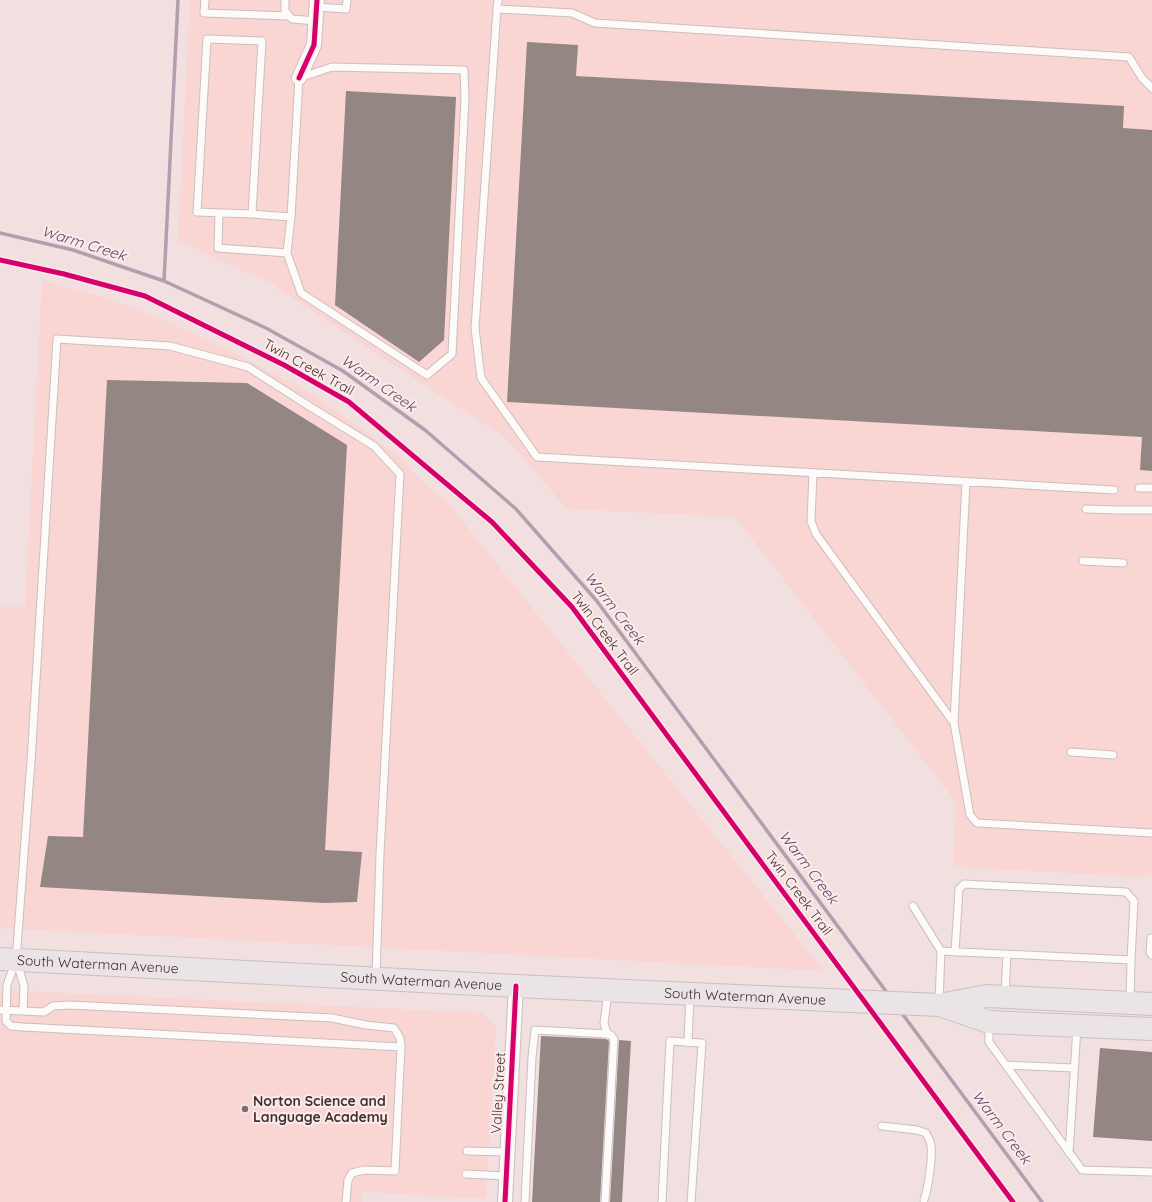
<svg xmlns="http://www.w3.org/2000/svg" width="1152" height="1202" font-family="Quicksand,sans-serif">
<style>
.built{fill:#f9d6d4}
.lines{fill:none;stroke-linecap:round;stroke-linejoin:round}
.stream{stroke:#b29eae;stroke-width:3.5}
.building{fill:#938683}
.lane-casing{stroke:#cdbebd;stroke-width:9}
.street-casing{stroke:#cdbebd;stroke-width:16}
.primary-casing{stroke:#c9bfbf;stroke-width:24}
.lane{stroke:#fdfafa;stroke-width:7}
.street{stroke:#fdfafa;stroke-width:14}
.primary{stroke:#ebe4e6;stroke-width:22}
.cycleway-casing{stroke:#fcebea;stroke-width:8}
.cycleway{stroke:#d6006c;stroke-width:5}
.poi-dot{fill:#7f6e6e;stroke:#fcebea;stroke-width:1.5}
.labels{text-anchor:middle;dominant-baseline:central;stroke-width:4;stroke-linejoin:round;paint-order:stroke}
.street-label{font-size:14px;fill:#413130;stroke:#fcebea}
.poi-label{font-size:14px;font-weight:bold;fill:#413130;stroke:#fcebea;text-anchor:start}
.water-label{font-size:15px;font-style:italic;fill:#65446a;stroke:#fcebea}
</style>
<rect width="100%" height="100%" fill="#f2e0e0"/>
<path class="built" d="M 190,0 L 1152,0 L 1152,875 L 1144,875 L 1143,877 L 953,867 L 956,802 L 735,517 L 567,509 L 504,436 L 456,406 L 273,285 L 178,240 Z
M 42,280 L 106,298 L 169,322 L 239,355 L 318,397 L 406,462 L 412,472 L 448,503 L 824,971 L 0,928 L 0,607 L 25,607 Z
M 0,990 L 483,1013 L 496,1027 L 486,1199 L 363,1192 L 362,1202 L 0,1202 Z"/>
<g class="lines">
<path class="stream" d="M 0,233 L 73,250 L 164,281 L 266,328 L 343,371 L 425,430 L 516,509 L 596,600 L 888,994
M 164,281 L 178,0
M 901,1012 L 1042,1202"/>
</g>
<path class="building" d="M 527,42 L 578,45 L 576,76 L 1124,106 L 1123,128 L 1152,130 L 1152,471 L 1140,470 L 1142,437 L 507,402 Z
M 346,91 L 456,97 L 444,340 L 419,362 L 335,305 Z
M 107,380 L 247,383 L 347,445 L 325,850 L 362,852 L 357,902 L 324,903 L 40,887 L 48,836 L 83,837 Z
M 541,1036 L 606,1039 L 609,1041 L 600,1202 L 532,1202 Z
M 619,1040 L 631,1041 L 622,1202 L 610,1202 Z
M 1100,1048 L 1152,1052 L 1152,1141 L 1093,1137 Z"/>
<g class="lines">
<g class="lane-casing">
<path id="lane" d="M 205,0 L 204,13 L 288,16
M 285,0 L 285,11 L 292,19 L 316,21
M 316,7 L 346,9 L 347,0
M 497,9 L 498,0
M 332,67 L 464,70 L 465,99 L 452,354 L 427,375 L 301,293 L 287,253 L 291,217 L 299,78 Z
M 219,213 L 218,248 L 287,253
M 252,214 L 262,41 L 207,39 L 197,212 L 252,214 L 291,217
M 813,473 L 811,521 L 816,534 L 954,723 L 970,815 L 977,823 L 1152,833
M 1139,488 L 1152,488
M 1114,490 L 537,457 L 481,378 L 475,328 L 497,9 L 572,13 L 595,23 L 1129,57 L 1142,78 L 1152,88
M 1086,509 L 1117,510 L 1152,510
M 1083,561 L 1123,563
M 954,723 L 966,482
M 1071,752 L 1113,755
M 913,906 L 941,951
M 1151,938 L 1150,952 L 1152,955
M 955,952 L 959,889 L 964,884 L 1126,892 L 1134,901 L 1131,960
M 17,962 L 24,986 L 23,1011
M 376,976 L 380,854 L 400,474 L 374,446 L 309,406 L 248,367 L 170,346 L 57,339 L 31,761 L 16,960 L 7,985 L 6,1021 L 11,1026 L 23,1027 L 401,1047
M 1005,995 L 1007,954
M 939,1003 L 941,951 L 1131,960 L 1130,1000
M 0,1010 L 44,1012 L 53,1006 L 70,1005 L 332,1018 L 366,1025 L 394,1028 L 400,1038 L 401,1047 L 395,1171 L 364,1170 L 352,1173 L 348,1180 L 346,1202
M 989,1025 L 989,1042 L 1082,1170 L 1152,1172
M 607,1034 L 604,1023 L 608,992
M 688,1043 L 690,996
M 1006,1065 L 1074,1068
M 882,1126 L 917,1130 L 926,1133 C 927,1136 929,1139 930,1141 C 934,1153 928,1188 924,1200
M 467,1151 L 507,1152
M 1069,1153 L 1077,1027
M 466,1174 L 506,1176
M 525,1202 L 532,1057 L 535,1030 L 607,1034 L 611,1035 L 614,1039 L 605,1202
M 662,1202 L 670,1041 L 702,1043 L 691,1202"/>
</g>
<g class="street-casing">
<path id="street" d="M 299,78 L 314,45 L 317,0
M 505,1202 L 516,986"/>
</g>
<g class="primary-casing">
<g id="primary">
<path id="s1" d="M 0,959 L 516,986 L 939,1005 L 987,996 L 1152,1004"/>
<path d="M 940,1005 L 989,1022 L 1152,1029"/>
</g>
</g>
<use href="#lane" class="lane"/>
<use href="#street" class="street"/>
<use href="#primary" class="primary"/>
<g class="cycleway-casing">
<path id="cycleway" d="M 299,78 L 314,45 L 317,0
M 0,260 L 64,274 L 145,296 L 284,365 L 349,402 L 492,522 L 572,607 L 1013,1202
M 505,1202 L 516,986"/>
</g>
<use href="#cycleway" class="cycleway"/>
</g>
<circle class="poi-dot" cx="245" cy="1109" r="4"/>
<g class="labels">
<g class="street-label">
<text transform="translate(309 367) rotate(29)">Twin Creek Trail</text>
<text transform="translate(605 633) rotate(53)">Twin Creek Trail</text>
<text transform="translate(799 893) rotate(53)">Twin Creek Trail</text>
<text stroke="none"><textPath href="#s1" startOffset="98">South Waterman Avenue</textPath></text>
<text stroke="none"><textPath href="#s1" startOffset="422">South Waterman Avenue</textPath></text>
<text stroke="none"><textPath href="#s1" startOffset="746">South Waterman Avenue</textPath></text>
<text transform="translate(498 1093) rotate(-87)">Valley Street</text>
</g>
<g class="poi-label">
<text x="253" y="1101">Norton Science and<tspan x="253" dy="16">Language Academy</tspan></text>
</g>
<g class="water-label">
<text transform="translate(84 243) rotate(17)">Warm Creek</text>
<text transform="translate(379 383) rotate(35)">Warm Creek</text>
<text transform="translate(615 608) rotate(52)">Warm Creek</text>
<text transform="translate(809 867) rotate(53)">Warm Creek</text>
<text transform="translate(1002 1127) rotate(53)">Warm Creek</text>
</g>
</g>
</svg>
